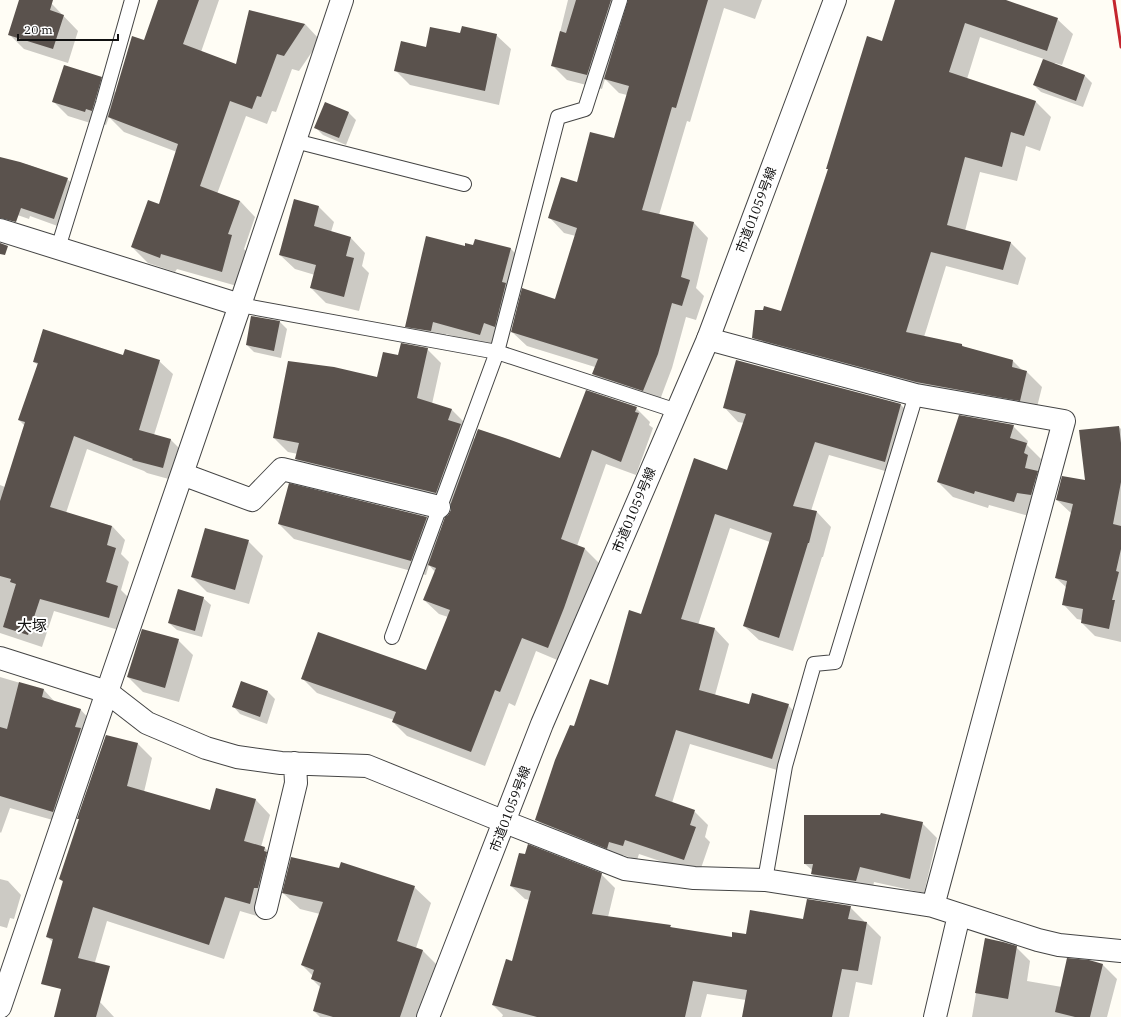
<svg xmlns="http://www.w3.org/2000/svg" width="1121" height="1017" font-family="'IBM Plex Serif','Noto Sans JP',serif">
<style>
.shadow{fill:#0003}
.building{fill:#5a524d}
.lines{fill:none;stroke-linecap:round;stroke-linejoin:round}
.service-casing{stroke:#444;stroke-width:16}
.minor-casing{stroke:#444;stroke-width:24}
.tertiary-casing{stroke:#444;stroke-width:24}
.service{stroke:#fff;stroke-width:14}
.minor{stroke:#fff;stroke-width:22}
.tertiary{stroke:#fff;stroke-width:22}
.rail{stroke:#c4262e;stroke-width:3}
.labels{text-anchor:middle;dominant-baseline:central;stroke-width:4;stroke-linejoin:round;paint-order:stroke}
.street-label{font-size:13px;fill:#111;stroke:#fff}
.quarter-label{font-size:15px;fill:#111;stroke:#fff}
</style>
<rect width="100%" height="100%" fill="#fffdf5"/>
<path class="shadow" d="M 20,0 L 41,0 L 52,4 L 78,31 L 68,63 L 24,49 L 9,34 Z
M 159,0 L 219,0 L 201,52 L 237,66 L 250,11 L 305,24 L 320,40 L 299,71 L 292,69 L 276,112 L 272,111 L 267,124 L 246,116 L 217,194 L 240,201 L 255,217 L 244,249 L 247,252 L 237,286 L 177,269 L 175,272 L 148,263 L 132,247 L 159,205 L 177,152 L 124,132 L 109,117 L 106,125 L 101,123 L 100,126 L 68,116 L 53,101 L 101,78 L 116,93 L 145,42 Z
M 568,0 L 624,0 L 628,5 L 629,0 L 762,0 L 755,19 L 724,8 L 690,122 L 687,121 L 659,215 L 694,223 L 708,238 L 696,288 L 704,296 L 696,320 L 686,317 L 672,368 L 658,405 L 607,388 L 593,374 L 595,367 L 527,346 L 512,332 L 555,300 L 576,236 L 564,233 L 550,218 L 577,183 L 614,140 L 627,95 L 619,93 L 605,79 L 602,89 L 567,80 L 552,65 Z
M 896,0 L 1002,0 L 1057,19 L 1073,34 L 1062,65 L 1055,63 L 1054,64 L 1084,75 L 1092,83 L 1083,107 L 1041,92 L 1034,85 L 1044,59 L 980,37 L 967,79 L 1036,102 L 1051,117 L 1040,151 L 1026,146 L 1017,181 L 980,172 L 965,231 L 1011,243 L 1026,258 L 1018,285 L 946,266 L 924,337 L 962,345 L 964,347 L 1013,361 L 1022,370 L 1027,372 L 1042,387 L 1035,415 L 768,353 L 753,337 L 782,313 L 829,170 L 827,168 L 883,42 Z
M 461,34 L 496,35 L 511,49 L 499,105 L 410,85 L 395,70 L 427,48 Z
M 326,103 L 349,113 L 356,120 L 346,145 L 323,135 L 316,128 Z
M 0,158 L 29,165 L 67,179 L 77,188 L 63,228 L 30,216 L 29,219 L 0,209 Z
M 294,200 L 319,207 L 334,222 L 331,232 L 351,238 L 365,253 L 362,266 L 369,273 L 359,311 L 326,303 L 311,288 L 315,275 L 295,269 L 280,255 Z
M 476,240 L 511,249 L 524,262 L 515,294 L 519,297 L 508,339 L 496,336 L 493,347 L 446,334 L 444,344 L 419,339 L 406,326 L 465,247 L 474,247 Z
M 252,317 L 280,322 L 287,329 L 281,358 L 254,352 L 247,345 Z
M 427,349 L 441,363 L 432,404 L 452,410 L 466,424 L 464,428 L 475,439 L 561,459 L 636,408 L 650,422 L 649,425 L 653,428 L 636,475 L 606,464 L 577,546 L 585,549 L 599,563 L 578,623 L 562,662 L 536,651 L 515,706 L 509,703 L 485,766 L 407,736 L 393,722 L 394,720 L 317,693 L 303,679 L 427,672 L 448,617 L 439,614 L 424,600 L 435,572 L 429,565 L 426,575 L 294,539 L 279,524 L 427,518 L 441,532 L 452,511 L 451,501 L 450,507 L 310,473 L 296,459 L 298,454 L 288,452 L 274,438 L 378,378 L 399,356 Z
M 124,356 L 159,361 L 173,374 L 154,435 L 171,440 L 184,453 L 176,481 L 147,473 L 144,471 L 87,449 L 66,513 L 112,526 L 125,540 L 121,554 L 129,562 L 121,590 L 131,600 L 122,631 L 54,611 L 42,647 L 0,633 L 0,485 L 5,487 L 25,426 L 19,420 L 38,365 L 34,362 Z
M 901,405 L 915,419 L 899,475 L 829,455 L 811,511 L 817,512 L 831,527 L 823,557 L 822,557 L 793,651 L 759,640 L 744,626 L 770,542 L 730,528 L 698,625 L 715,629 L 729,644 L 715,695 L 750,705 L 788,705 L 802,720 L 787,773 L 690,744 L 672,803 L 694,811 L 708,825 L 705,837 L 710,842 L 699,874 L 639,854 L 637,860 L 623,855 L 622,862 L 551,835 L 537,820 L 574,728 L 608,686 L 642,615 L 727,471 L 744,423 L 738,422 L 724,407 Z
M 1013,426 L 1028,441 L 1027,445 L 1041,459 L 1039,467 L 1043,471 L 1029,516 L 989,505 L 988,508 L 953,497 L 938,482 Z
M 1119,427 L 1121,429 L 1121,642 L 1095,636 L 1082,623 L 1082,620 L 1077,619 L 1064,605 L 1067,588 L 1056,578 L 1072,514 L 1057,500 L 1086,481 Z
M 248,541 L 263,556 L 249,604 L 207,592 L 192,577 Z
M 203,598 L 211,605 L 202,637 L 177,630 L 169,623 Z
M 178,640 L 193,655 L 179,702 L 143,692 L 128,677 Z
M 0,677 L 44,690 L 55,702 L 80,709 L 93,723 L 67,824 L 10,808 L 1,833 L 0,832 Z
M 241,682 L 268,692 L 275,699 L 267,724 L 240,714 L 233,706 Z
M 106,736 L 138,744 L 152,758 L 144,792 L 211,811 L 217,789 L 256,800 L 270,815 L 261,847 L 265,848 L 279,863 L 264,918 L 240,911 L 224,959 L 107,921 L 93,969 L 53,942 L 47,937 L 64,883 L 60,879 L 80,820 L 78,818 Z
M 922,823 L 937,838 L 924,893 L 874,882 L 871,896 L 827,889 L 812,874 L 813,871 L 805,864 Z
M 601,874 L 615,888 L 608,917 L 670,926 L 672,928 L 732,938 L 804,920 L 850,907 L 864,921 L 864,922 L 867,923 L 881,937 L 872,985 L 856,982 L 849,1017 L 743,1017 L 746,1000 L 707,994 L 701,1017 L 502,1017 L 503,1015 L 493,1005 L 513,963 L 530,900 L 525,899 L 511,886 Z
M 0,879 L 8,881 L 21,895 L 14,919 L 10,918 L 7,928 L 0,926 Z
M 414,887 L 431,903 L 416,948 L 423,951 L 439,967 L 421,1017 L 320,1017 L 314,1011 L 321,988 L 312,979 L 313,976 L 302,965 L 320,914 L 300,909 L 283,893 Z
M 985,940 L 1016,947 L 1030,961 L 1027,981 L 1062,987 L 1089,961 L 1103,965 L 1117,979 L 1107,1017 L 972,1017 Z
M 100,1002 L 114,1017 L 55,1017 Z"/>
<path class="building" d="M 19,0 L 53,0 L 50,10 L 64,15 L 53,49 L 8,35 Z
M 158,0 L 199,0 L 183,44 L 236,64 L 249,10 L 305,24 L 284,56 L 277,54 L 261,97 L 257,96 L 252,109 L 230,101 L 200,186 L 240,201 L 228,234 L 232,235 L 222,272 L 161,254 L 160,258 L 131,247 L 148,200 L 159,204 L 178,144 L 108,117 L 132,36 L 144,40 Z
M 576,0 L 611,0 L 587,75 L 551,66 L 560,31 L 566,33 Z
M 628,0 L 708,0 L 676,108 L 672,107 L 642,210 L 694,222 L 681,277 L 690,280 L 682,306 L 672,303 L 658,354 L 643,391 L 592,374 L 598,359 L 511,332 L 522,288 L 555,299 L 577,228 L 548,218 L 561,177 L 577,182 L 590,132 L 614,138 L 629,86 L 604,79 Z
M 895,0 L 1006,0 L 1058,18 L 1047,51 L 965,23 L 949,72 L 1036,101 L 1024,136 L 1011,132 L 1002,167 L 965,157 L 947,225 L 1011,242 L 1003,270 L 931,252 L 906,332 L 962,344 L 962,346 L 1013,360 L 1012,367 L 1027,371 L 1020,401 L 916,382 L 752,338 L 755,310 L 763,310 L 764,306 L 781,311 L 828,169 L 826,169 L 867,36 L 882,41 Z
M 462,26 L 497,34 L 485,91 L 394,71 L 401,41 L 426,47 L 430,27 L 460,33 Z
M 1043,59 L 1085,75 L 1076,101 L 1033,85 Z
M 64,65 L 102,77 L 92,111 L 86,109 L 85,112 L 52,102 Z
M 325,102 L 349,112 L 339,138 L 314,128 Z
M 0,157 L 20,162 L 68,178 L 54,219 L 21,208 L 16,222 L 0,218 Z
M 294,199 L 319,206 L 314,226 L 351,237 L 346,256 L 354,258 L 344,297 L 310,288 L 316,265 L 279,255 Z
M 426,236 L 465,246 L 465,243 L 473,245 L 475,239 L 511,248 L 502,282 L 506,283 L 495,327 L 484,323 L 480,335 L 433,322 L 431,331 L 405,327 Z
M 0,243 L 8,246 L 5,255 L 0,254 Z
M 251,316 L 280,321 L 274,351 L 246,345 Z
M 43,329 L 123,355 L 125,349 L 160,360 L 139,430 L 171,439 L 163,468 L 132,460 L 133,459 L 74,436 L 50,507 L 112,526 L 107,545 L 116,548 L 106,582 L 118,586 L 109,618 L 40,599 L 28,635 L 3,627 L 16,584 L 10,582 L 11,579 L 0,576 L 0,501 L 25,422 L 18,420 L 38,363 L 33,362 Z
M 401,343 L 428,348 L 417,398 L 452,409 L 448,420 L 461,424 L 436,493 L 295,459 L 299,443 L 273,438 L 288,361 L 334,367 L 377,377 L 383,352 L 398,355 Z
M 736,360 L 901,404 L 885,462 L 815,442 L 793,506 L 817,511 L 809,543 L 808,543 L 779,638 L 743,626 L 772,533 L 715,514 L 681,619 L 715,628 L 699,690 L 749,704 L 752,693 L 789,704 L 772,759 L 676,730 L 655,796 L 695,810 L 690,825 L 696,827 L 684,860 L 625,840 L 623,846 L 609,842 L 607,849 L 535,820 L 555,760 L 570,725 L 574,726 L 590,679 L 608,685 L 629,610 L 641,614 L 694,458 L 727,470 L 746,414 L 723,408 Z
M 586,390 L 637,407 L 635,412 L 639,413 L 621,462 L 592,450 L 561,539 L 585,548 L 564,608 L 548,648 L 522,638 L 500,692 L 495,690 L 471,752 L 392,722 L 396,712 L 301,679 L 318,632 L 426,670 L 450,610 L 423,600 L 436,568 L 428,565 L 445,517 L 448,515 L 451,510 L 451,503 L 478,429 L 505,438 L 560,458 Z
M 959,415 L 1014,425 L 1010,438 L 1027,443 L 1024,453 L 1028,455 L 1025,468 L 1038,471 L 1031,495 L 1017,493 L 1014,502 L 975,491 L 974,494 L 937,482 Z
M 1119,426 L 1121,443 L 1121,482 L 1113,524 L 1121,526 L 1121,549 L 1116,571 L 1119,572 L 1112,600 L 1115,600 L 1109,629 L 1081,623 L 1083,609 L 1062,605 L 1067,581 L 1055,578 L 1073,504 L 1056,500 L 1062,476 L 1085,480 L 1079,430 Z
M 289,483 L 427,517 L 411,561 L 278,524 Z
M 205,528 L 249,540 L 235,590 L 191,577 Z
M 178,589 L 204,597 L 195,631 L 168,623 Z
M 142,629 L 179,639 L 165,688 L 127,677 Z
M 241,681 L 268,691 L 260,717 L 232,707 Z
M 19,682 L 44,689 L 42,697 L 81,709 L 75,727 L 81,728 L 53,812 L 0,796 L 0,727 L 7,729 Z
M 106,735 L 138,743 L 127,786 L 210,810 L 216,788 L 256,799 L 244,841 L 265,847 L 264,851 L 267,852 L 258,888 L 254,888 L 250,904 L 225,897 L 209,945 L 93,907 L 78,958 L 110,966 L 96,1017 L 54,1017 L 61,989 L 41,984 L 53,939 L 46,937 L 63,881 L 59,879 L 79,819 L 77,819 Z
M 881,813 L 923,822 L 910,879 L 860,867 L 856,881 L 811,874 L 813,864 L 804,864 L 804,815 L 880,815 Z
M 528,844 L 602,873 L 592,914 L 671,925 L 670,927 L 732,937 L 732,932 L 746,934 L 750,910 L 803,919 L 807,899 L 851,906 L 848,919 L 867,922 L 858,971 L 842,969 L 832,1017 L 742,1017 L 747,990 L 693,981 L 685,1017 L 537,1017 L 492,1005 L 506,959 L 512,961 L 531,891 L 510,886 L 519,853 L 525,854 Z
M 291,857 L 339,868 L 341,862 L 415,886 L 397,941 L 423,950 L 400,1017 L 333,1017 L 313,1011 L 321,983 L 311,979 L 314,970 L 301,965 L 323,902 L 282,893 Z
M 985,938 L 1003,942 L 1017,946 L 1008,999 L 975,993 Z
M 1067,958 L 1089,960 L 1103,964 L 1090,1017 L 1075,1017 L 1055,1012 Z"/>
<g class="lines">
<g class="service-casing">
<path id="service" d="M 295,141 L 464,184
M 58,248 L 103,103 L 132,0
M 240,305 L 497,352 L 677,411
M 392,637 L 497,352 L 558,117 L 585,109 L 620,0
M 765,880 L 785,766 L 814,664 L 835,662 L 916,395"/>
</g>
<g class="minor-casing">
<path id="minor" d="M 0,230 L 240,305
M 708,339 L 916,395 L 1064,421 L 933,906
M 182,474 L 252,500 L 282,469 L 439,507
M 0,658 L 107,692 L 147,723 L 206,748 L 237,757 L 281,763 L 367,766 L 505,822 L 625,869 L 694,878 L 765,880 L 933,906 L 1038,940 L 1059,945 L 1121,951
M 266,908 L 296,783 L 295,763
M 0,1007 L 107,692 L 240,305 L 342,0
M 935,1017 L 959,915"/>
</g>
<g class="tertiary-casing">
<path id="tertiary" d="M 428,1017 L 542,724 L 708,339 L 835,0"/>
</g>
<use href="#service" class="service"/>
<use href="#minor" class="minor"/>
<use href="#tertiary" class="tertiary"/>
<path class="rail" d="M 1114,0 L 1121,47"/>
</g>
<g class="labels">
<g class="street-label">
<text transform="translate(756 210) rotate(-69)">市道01059号線</text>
<text transform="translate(634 510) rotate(-67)">市道01059号線</text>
<text transform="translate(510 809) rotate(-69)">市道01059号線</text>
</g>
<g class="quarter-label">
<text x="32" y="625">大塚</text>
</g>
</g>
<path d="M18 34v6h100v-6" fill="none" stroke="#111111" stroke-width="2"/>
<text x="24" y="34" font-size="12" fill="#111111" stroke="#ffffff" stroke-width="3" paint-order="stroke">20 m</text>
</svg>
